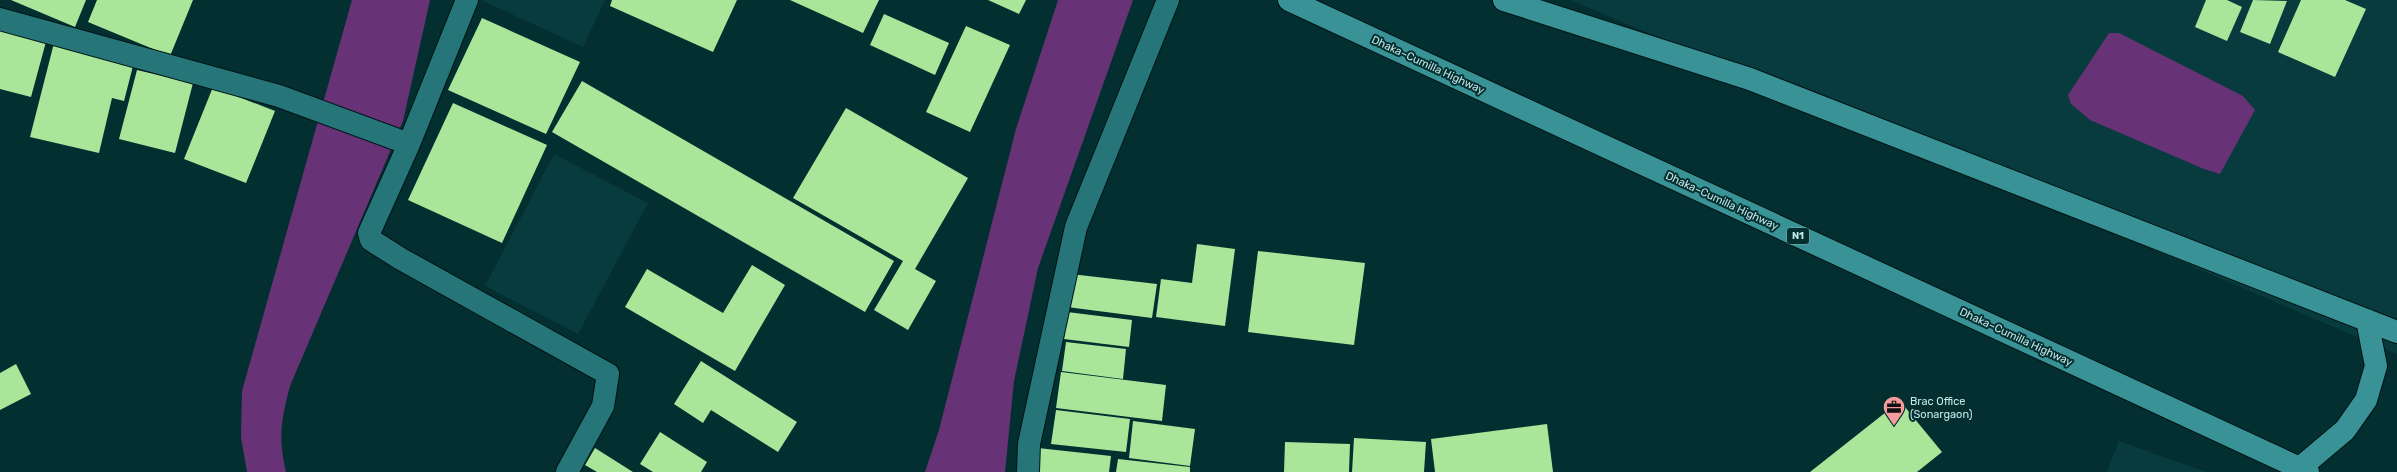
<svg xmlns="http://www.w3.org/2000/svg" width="2397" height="472" font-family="Rubik,sans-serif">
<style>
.built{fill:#083b3d}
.water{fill:#673376}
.building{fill:#aae699}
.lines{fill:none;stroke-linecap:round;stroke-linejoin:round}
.street-casing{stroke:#001516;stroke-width:24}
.highway-casing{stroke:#001516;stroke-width:24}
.street{stroke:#267578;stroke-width:22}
.highway{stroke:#399295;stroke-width:22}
.labels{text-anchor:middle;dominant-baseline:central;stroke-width:4;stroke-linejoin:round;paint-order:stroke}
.shield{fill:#042f31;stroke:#89aeb0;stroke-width:1}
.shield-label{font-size:10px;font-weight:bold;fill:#c2e5e6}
.street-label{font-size:11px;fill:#c2e5e6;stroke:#042f31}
.poi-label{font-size:11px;fill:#c2e5e6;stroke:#042f31;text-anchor:start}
</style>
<rect width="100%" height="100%" fill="#042f31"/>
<path class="built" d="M 481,0 L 605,0 L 583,47 Z
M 1571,0 L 2397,0 L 2397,354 Z
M 554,154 L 648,203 L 578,334 L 485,286 Z
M 2119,441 L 2206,472 L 2107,472 Z"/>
<path class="water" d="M 352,0 L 430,0 L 403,121 L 290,386 C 281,421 278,437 286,472 L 247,472 L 241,437 L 242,391 Z
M 1058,0 L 1133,0 L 1038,268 L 1014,381 L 1005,472 L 925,472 L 939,430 L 1016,129 Z
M 2109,33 L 2119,33 L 2243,96 L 2255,110 L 2220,174 L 2204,169 L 2090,120 L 2071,104 L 2068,95 Z"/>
<path class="building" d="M 11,0 L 86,0 L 75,27 Z
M 97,0 L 193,0 L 170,56 L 88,22 Z
M 612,0 L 737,0 L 713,52 L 610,6 Z
M 790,0 L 879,0 L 863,33 Z
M 988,0 L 1026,0 L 1019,14 Z
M 2206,0 L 2227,0 L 2242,7 L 2227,41 L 2195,27 Z
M 2253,0 L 2287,1 L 2270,44 L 2240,32 Z
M 2301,0 L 2345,0 L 2366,9 L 2335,77 L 2278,52 Z
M 884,14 L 949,43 L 935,75 L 870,45 Z
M 482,18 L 580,62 L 546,134 L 448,90 Z
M 0,26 L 47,38 L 31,97 L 0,89 Z
M 966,26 L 1010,45 L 970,132 L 926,112 Z
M 54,43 L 134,62 L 124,101 L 112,98 L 99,153 L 30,137 Z
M 137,70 L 193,83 L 175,153 L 119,139 Z
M 582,81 L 894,261 L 865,312 L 552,132 Z
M 213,87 L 275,111 L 246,183 L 184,159 Z
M 453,103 L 547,145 L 502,243 L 408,200 Z
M 846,108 L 968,178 L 915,269 L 936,281 L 908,330 L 874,310 L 903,261 L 793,198 Z
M 1197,244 L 1235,249 L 1225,326 L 1156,317 L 1161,279 L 1192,283 Z
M 1258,251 L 1365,263 L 1354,345 L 1248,332 Z
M 752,265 L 785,285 L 735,371 L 625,307 L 647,269 L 723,313 Z
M 1071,274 L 1157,284 L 1152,318 L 1067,307 Z
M 1067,312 L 1132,320 L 1129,347 L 1064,339 Z
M 1066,342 L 1126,349 L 1123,379 L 1062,371 Z
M 701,361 L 797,422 L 778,452 L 711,410 L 703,423 L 674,404 Z
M 16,364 L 31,394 L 0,410 L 0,373 Z
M 1061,372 L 1166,385 L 1162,421 L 1056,408 Z
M 1900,401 L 1942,452 L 1917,472 L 1810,472 Z
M 1056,410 L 1130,419 L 1126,452 L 1051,444 Z
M 1133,421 L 1195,429 L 1190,466 L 1129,458 Z
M 1547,424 L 1553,472 L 1435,472 L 1431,439 Z
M 660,432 L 707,462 L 701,472 L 653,472 L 640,464 Z
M 1354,438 L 1426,442 L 1424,472 L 1352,472 Z
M 1285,442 L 1350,444 L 1349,472 L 1284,472 Z
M 595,448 L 633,472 L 597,472 L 585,465 Z
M 1038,448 L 1111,456 L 1109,472 L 1035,472 Z
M 1118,459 L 1190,467 L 1190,472 L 1116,472 Z"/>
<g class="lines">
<g class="street-casing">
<path id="street" d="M 467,0 L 409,144 L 369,233 L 371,240 L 401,259 L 608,374 L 603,406 L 567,472
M 0,19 L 279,96 L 409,144
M 1028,472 L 1029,444 L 1076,227 L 1168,0"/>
</g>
<g class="highway-casing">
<path id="highway" d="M 1289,0 L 2308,472
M 1504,0 L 1750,79 L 2397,332
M 2300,468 L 2345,430 L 2366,400 L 2376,366 L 2367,320"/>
</g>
<use href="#street" class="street"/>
<use href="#highway" class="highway"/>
</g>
<defs>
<g id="office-pin" transform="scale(1.15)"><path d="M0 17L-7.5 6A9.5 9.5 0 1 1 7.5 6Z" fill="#f59b9c" stroke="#042f31"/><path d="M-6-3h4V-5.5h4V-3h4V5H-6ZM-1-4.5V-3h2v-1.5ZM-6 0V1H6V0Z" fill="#111"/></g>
</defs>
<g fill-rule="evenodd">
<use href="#office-pin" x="1894" y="407"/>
</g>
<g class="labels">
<rect class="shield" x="1787" y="228" width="22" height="16" rx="3"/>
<g class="shield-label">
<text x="1798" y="236">N1</text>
</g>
<g class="street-label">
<text transform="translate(1428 65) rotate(25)">Dhaka–Cumilla Highway</text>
<text transform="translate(1722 201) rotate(25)">Dhaka–Cumilla Highway</text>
<text transform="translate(2016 337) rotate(25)">Dhaka–Cumilla Highway</text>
</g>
<g class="poi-label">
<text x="1910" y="401">Brac Office<tspan x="1910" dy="13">(Sonargaon)</tspan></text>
</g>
</g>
</svg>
